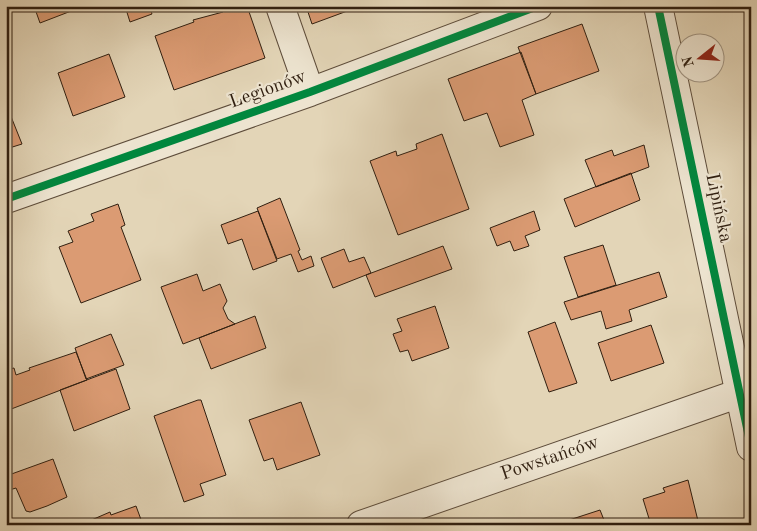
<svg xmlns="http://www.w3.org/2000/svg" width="757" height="531" font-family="'Old Standard TT',serif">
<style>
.building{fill:#db9b73;stroke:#301f10}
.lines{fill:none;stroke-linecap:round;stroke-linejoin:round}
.minor-casing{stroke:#5d4c3a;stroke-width:30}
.minor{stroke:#ede4d0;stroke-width:28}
.cycleway-casing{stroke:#ede4d0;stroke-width:11}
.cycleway{stroke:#00873e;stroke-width:8}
.labels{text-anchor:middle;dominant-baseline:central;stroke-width:4.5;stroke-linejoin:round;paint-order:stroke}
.street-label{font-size:19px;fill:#301f10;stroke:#ede4d0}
</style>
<rect width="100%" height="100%" fill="#e3d5b7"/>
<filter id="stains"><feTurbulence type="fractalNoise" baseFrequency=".004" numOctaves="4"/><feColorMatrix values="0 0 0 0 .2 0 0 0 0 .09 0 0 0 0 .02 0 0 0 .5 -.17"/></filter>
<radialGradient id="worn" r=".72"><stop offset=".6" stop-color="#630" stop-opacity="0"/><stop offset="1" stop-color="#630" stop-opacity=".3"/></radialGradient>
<path class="building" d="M 34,6 L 78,6 L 79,8 L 40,23 Z
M 125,6 L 149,6 L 152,14 L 130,22 Z
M 221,6 L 247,6 L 265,58 L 174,90 L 155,36 L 194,22 L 193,20 L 223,12 Z
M 306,6 L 349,6 L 350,10 L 312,24 Z
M 582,24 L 599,71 L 536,94 L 518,47 Z
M 521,52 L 536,94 L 522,100 L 534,135 L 500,147 L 487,113 L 464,121 L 448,79 Z
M 109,54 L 125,97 L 73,116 L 58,73 Z
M 6,104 L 22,144 L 6,149 Z
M 442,134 L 469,209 L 398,235 L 370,161 L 396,151 L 397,156 L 417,149 L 416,144 Z
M 644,145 L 649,167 L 596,187 L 585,160 L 612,150 L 614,156 Z
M 631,173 L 640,200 L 575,227 L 564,199 Z
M 280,198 L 300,250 L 298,251 L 302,260 L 311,256 L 314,266 L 298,272 L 291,254 L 277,259 L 257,208 Z
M 118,204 L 125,225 L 121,227 L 141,280 L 81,303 L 59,247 L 73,242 L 68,231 L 94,221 L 91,214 Z
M 258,211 L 277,261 L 253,270 L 242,239 L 228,244 L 221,225 Z
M 534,211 L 540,230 L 525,236 L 529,246 L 514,251 L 510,241 L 497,246 L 490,228 Z
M 603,245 L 616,285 L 578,297 L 564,257 Z
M 443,246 L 452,269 L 375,297 L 366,275 Z
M 344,249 L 349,262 L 364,257 L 371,273 L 333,288 L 321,258 Z
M 659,272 L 667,297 L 629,310 L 632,321 L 606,329 L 601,311 L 571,320 L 564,302 Z
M 197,274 L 203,291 L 220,284 L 227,301 L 223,308 L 228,319 L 235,324 L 183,344 L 161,287 Z
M 435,306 L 449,348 L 412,361 L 408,350 L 400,352 L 393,334 L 402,331 L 397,319 Z
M 255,316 L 266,348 L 211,369 L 199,338 Z
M 555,322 L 577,383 L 549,392 L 528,332 Z
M 651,325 L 664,363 L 611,381 L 598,343 Z
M 111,334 L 124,365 L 86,379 L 75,348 Z
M 76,352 L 87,380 L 6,411 L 6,370 L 14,368 L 16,375 L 30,370 L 29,368 Z
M 116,369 L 130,409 L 74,431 L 60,390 Z
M 198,400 L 201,400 L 226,475 L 200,484 L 204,495 L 184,502 L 154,416 Z
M 301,402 L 320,455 L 277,470 L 273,458 L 264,461 L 249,420 Z
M 53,459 L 67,497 L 47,506 L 30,512 L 26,511 L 16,488 L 6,491 L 6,476 Z
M 688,480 L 699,525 L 651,525 L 643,499 L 665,492 L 663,488 Z
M 136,506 L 143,525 L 80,525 L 110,512 L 111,515 Z
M 600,510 L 606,525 L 561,525 L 560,523 Z"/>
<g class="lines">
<g class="minor-casing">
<path id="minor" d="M 280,6 L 310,92
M 658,6 L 751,447
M 6,199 L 310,92 L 538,6
M 361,525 L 740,393"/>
</g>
<use href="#minor" class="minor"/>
<g class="cycleway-casing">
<path id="cycleway" d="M 658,6 L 751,447
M 6,199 L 310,92 L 538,6"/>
</g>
<use href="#cycleway" class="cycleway"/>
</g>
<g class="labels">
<g class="street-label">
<text transform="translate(268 90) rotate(-20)">Legionów</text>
<text transform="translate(718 208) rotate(78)">Lipińska</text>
<text transform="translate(550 459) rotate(-19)">Powstańców</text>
</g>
</g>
<rect width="757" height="531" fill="none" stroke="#e3d5b7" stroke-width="25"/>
<rect x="8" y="8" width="742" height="516" fill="none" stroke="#301f10" stroke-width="2.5"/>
<rect x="12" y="12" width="732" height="506" fill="none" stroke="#301f10"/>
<g transform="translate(700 58) rotate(253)"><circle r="24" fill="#ede4d0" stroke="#a19583"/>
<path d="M0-4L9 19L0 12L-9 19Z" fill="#8f2418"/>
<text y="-8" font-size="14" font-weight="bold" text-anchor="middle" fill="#301f10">N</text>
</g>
<rect width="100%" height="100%" filter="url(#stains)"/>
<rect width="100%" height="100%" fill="url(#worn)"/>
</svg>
